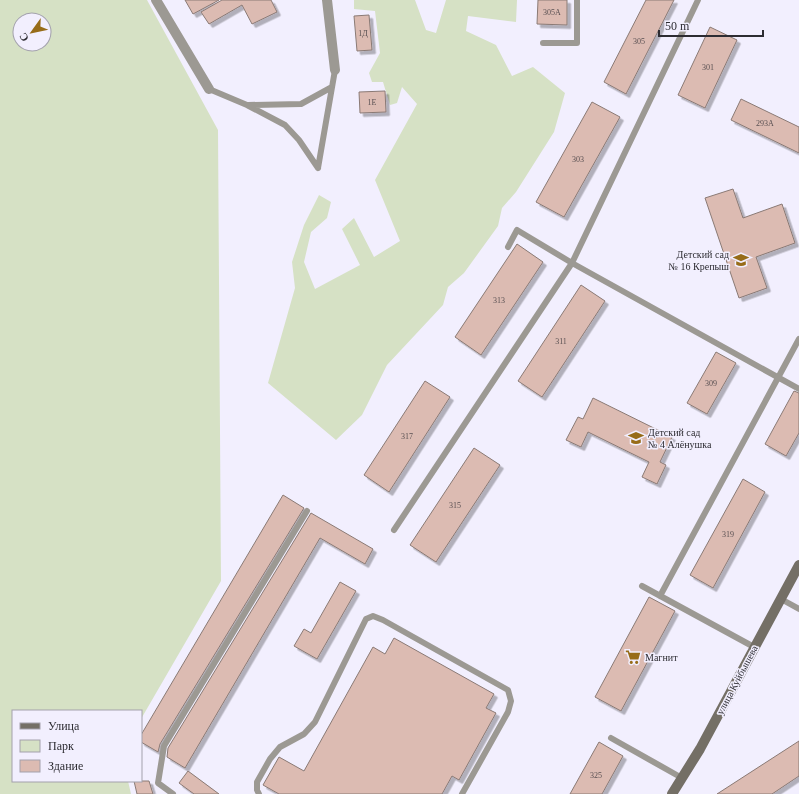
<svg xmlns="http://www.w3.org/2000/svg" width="799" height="794" font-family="Georgia,serif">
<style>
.green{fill:#d6e1c5;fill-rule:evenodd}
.building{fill:#dcbbb2;stroke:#8a7a75;filter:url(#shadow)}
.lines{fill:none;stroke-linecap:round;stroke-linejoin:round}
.lane{stroke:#9c9993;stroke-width:6}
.street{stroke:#9c9993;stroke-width:10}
.secondary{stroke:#746f66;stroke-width:10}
.labels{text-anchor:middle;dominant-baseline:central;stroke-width:3;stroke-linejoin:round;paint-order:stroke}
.number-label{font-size:8px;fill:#595052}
.poi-label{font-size:10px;fill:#2d2c32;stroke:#f2effe;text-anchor:start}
.street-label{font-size:10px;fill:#2d2c32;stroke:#f2effe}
</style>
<defs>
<filter id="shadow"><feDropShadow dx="3.5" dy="3.5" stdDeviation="0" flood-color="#0004"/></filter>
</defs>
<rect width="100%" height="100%" fill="#f2effe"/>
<path class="green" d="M 0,0 L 147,0 L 218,130 L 221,581 L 141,719 L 141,711 L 13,711 L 13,781 L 128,781 L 131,794 L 0,794 ZM 20,20 L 44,20 L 44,44 L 20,44 Z
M 354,0 L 415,0 L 426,30 L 436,33 L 446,0 L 517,0 L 516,22 L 468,16 L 466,31 L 496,45 L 512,76 L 533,67 L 565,93 L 554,132 L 516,192 L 502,208 L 498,226 L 464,273 L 448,287 L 443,305 L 387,365 L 362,415 L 336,440 L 268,383 L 295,288 L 292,262 L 304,225 L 319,195 L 331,202 L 327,218 L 311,232 L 304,262 L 315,289 L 360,265 L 342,229 L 354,218 L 374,257 L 400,241 L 375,180 L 417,104 L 402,87 L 397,103 L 390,105 L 383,82 L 372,82 L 369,73 L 380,53 L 375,11 L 354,9 Z"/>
<path class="building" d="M 185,0 L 219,0 L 193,14 Z
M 222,0 L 271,0 L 277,12 L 252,24 L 242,5 L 209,24 L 201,12 Z
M 538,0 L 567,0 L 567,25 L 537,24 Z
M 646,0 L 674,0 L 626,94 L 604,82 Z
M 369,15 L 372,50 L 357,51 L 354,16 Z
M 710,27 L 737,40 L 705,108 L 678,95 Z
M 385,91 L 386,112 L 360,113 L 359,92 Z
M 741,99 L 799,127 L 799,153 L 731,120 Z
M 592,102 L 620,117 L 564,217 L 536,202 Z
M 733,189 L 743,218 L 782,204 L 795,243 L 756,257 L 767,288 L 739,298 L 705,198 Z
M 517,244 L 543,262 L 481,355 L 455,337 Z
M 581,285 L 605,301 L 542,397 L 518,381 Z
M 716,352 L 736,363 L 707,414 L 687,403 Z
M 425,381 L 450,397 L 389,492 L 364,475 Z
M 794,391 L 799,393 L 799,433 L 786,456 L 765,444 Z
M 593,398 L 672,437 L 660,462 L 666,465 L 657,484 L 642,477 L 649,462 L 588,432 L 581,447 L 566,440 L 578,417 L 583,419 Z
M 474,448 L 500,465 L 436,562 L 410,545 Z
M 743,479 L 765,492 L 713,588 L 690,575 Z
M 283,495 L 304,508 L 160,744 L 158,752 L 141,742 L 141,735 Z
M 311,513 L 373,549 L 365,564 L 320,538 L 185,768 L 167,757 L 168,748 Z
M 340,582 L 356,591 L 317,659 L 294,646 L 304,629 L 311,633 Z
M 649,597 L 675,611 L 621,711 L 595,697 Z
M 394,638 L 494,694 L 486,708 L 496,713 L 459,780 L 452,776 L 442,794 L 279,794 L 263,785 L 279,757 L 304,771 L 373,647 L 385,654 Z
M 799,741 L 799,776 L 772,794 L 717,794 Z
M 599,742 L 623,756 L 602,794 L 570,794 Z
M 188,771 L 219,794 L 194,794 L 179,783 Z
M 134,781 L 149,781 L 153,794 L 137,794 Z"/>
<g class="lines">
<path class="lane" d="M 543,43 L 577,43 L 577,0
M 209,89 L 247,105 L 285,125 L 299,140 L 318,168
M 248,105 L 301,104 L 332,87
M 318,168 L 335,70
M 508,247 L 517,230 L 572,263 L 799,389
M 394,530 L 572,263 L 698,0
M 642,586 L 754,647
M 660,596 L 799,339
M 781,599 L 799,609
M 611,738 L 682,778
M 173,794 L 158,783 L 164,746 L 307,511
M 259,794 L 257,790 L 257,782 L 270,759 L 280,747 L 304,734 L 315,722 L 366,619 L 373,616 L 383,620 L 508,690 L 511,701 L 508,712 L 462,794"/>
<path class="street" d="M 156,0 L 209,89
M 327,0 L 335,70"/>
<path class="secondary" d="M 672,794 L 700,749 L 799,565"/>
</g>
<defs>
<g id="school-bare" transform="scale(1.2)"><path d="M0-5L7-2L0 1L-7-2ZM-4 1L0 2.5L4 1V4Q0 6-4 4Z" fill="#976c19" stroke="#f2effe" stroke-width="2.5" paint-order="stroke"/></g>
<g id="supermarket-bare" transform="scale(1.2)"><path d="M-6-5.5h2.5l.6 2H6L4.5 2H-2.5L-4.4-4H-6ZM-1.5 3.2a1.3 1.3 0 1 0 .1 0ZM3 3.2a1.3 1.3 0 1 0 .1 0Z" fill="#976c19" stroke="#f2effe" stroke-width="2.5" paint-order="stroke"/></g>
</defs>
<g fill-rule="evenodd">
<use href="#school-bare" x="741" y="260"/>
<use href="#school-bare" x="636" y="438"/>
<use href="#supermarket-bare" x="633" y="657"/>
</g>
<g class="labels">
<g class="number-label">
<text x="552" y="12">305А</text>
<text x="363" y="33">1Д</text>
<text x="639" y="41">305</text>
<text x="708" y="67">301</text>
<text x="372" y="102">1Е</text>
<text x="765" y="123">293А</text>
<text x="578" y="159">303</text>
<text x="499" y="300">313</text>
<text x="561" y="341">311</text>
<text x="711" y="383">309</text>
<text x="407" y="436">317</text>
<text x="455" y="505">315</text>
<text x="728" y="534">319</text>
<text x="596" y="775">325</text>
</g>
<g class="poi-label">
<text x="729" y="254" text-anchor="end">Детский сад<tspan x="729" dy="12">№ 16 Крепыш</tspan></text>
<text x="648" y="432">Детский сад<tspan x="648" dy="12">№ 4 Алёнушка</tspan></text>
<text x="645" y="657">Магнит</text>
</g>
<g class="street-label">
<text transform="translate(737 680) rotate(-62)">улица Куйбышева</text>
</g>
</g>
<rect x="12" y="710" width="130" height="72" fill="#f2effe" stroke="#a3a1ac"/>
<rect x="20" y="723" width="20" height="6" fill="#746f66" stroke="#a3a1ac"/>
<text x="48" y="730" font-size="12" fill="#2d2c32">Улица</text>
<rect x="20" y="740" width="20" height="12" fill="#d6e1c5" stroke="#a3a1ac"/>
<text x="48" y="750" font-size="12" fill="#2d2c32">Парк</text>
<rect x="20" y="760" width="20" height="12" fill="#dcbbb2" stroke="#a3a1ac"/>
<text x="48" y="770" font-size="12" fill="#2d2c32">Здание</text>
<g transform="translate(32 32) rotate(237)"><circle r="19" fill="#f2effe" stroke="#a3a1ac"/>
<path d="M0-3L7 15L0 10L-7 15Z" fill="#976c19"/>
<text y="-6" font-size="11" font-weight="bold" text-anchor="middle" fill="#2d2c32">С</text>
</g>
<path d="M659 30v6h104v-6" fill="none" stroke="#2d2c32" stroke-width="2"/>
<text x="665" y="30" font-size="12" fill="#2d2c32" stroke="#f2effe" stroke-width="3" paint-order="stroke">50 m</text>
</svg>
